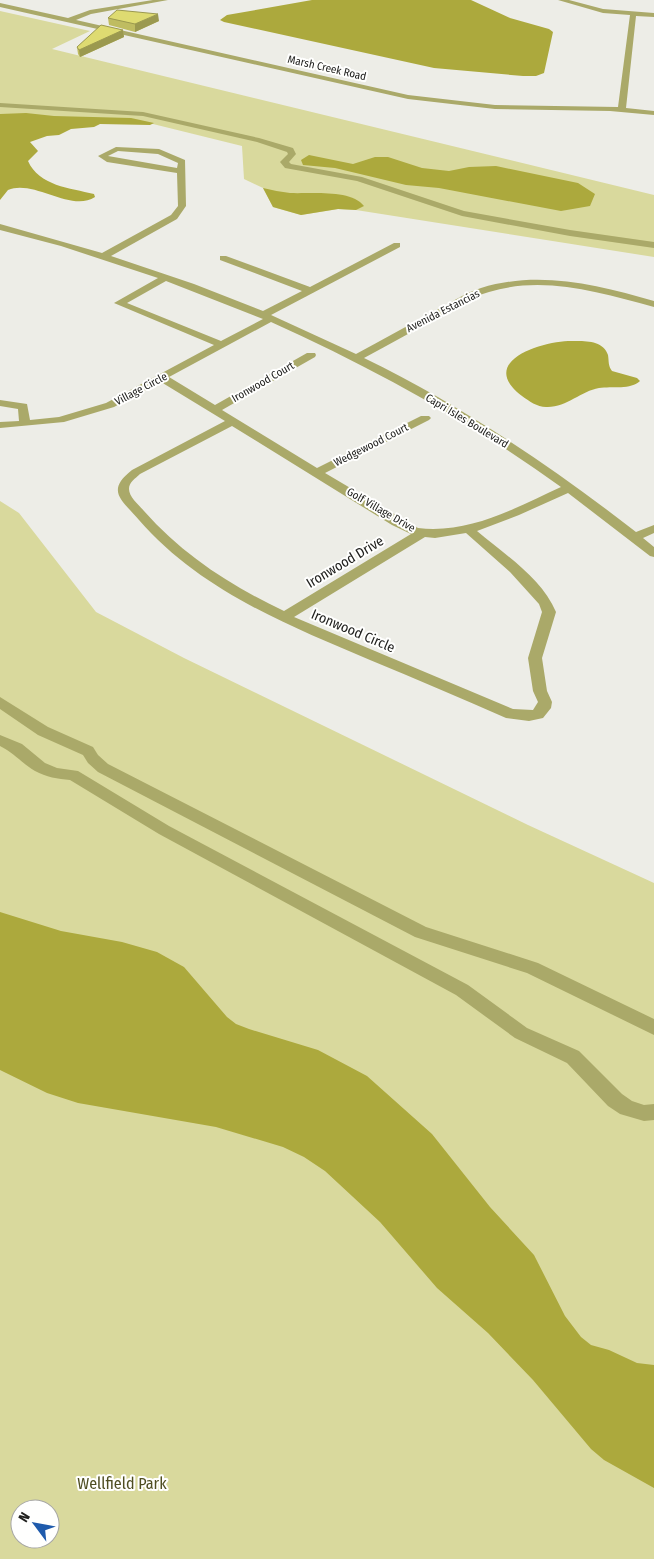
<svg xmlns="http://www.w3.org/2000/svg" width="654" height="1559" font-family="'Fira Sans Condensed',sans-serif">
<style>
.green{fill:#d9d99d;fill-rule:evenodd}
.water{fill:#aca93d}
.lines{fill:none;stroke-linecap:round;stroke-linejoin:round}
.minor{fill:#aaa969;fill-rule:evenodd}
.wall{fill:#bfbc61}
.shaded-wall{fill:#9b994f}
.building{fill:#dedb71;stroke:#9b994f}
.labels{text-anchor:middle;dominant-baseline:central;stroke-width:4;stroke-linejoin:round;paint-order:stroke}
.far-street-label{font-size:11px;fill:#21211f;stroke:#fffffe}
.street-label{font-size:14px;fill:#21211f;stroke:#fffffe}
.near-park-label{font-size:16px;fill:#4f4e22;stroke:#fffffe}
</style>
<rect width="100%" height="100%" fill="#edede7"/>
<path class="green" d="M 0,11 L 90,31 L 52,49 L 654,195 L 654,257 L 356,210 L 338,209 L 301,215 L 273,207 L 263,188 L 244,179 L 242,146 L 153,124 L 99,124 L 0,128 Z
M 0,501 L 19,513 L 96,612 L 184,658 L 528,825 L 654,883 L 654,1559 L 0,1559 ZM 20,1509 L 50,1509 L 50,1539 L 20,1539 Z"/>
<path class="water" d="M 312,0 L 471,0 L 510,18 L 549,29 L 553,32 L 544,73 L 536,76 L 523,76 L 434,68 L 224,22 L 220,20 L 227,15 Z
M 26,113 L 54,116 L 131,118 L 154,123 L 150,125 L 100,124 L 94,127 L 71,129 L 59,135 L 47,136 L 30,142 L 38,151 L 28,161 C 39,186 70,188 94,194 L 95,197 C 71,213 34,179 8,190 L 0,200 L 0,114 Z
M 309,155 L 353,164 L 375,157 L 388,157 L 422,168 L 449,171 L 469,167 L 496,166 L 578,183 L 595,194 L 590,206 L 561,211 L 439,188 L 406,185 L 335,168 L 303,165 L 301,160 Z
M 263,188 C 272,190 281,192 290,193 C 310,194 351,189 364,206 L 356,210 L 338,209 L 301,215 L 273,207 Z
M 568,341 C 582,341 603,339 608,355 C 609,361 608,366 612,371 L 637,378 L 640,381 C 631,390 612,386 599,388 C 581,391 566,408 546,407 C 537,407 529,401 522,396 C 477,362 540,342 568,341 Z
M 0,912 L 61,931 L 122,942 L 157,952 L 184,967 L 227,1017 L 236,1024 L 249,1029 L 318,1050 L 367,1076 L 432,1134 L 490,1207 L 534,1255 L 565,1316 L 581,1337 L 591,1345 L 609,1350 L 637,1363 L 654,1365 L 654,1488 L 604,1460 L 591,1449 L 533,1380 L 488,1333 L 437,1288 L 380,1222 L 325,1171 L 304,1157 L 283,1147 L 216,1127 L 78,1103 L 47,1093 L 0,1070 Z"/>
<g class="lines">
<path class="minor" d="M 153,0 L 168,0 L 91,14 L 76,20 L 408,95 L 495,105 L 618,107 L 630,15 L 603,13 L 558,0 L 569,0 L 603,9 L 654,13 L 654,17 L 636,16 L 626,108 L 654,111 L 654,115 L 610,111 L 495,109 L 408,99 L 0,7 L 0,3 L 68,18 L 90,10 Z
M 0,103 L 143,112 L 259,138 L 293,148 L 296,154 L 289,162 L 291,164 L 362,177 L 464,211 L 570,230 L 654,242 L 654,248 L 570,236 L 462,216 L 357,181 L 285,168 L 280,162 L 288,154 L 287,152 L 257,142 L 143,116 L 0,107 Z
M 116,147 L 159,149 L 185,160 L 186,206 L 177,219 L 111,256 L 194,284 L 263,311 L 302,291 L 220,260 L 220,256 L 226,256 L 310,287 L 394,243 L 400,243 L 400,247 L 271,315 L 356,354 C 382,340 407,326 433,312 C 449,304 464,293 481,288 C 539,270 598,285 654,301 L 654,307 C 600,293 545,275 489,292 C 472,297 456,307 441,316 C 415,330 390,344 364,358 C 461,405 551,466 636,532 L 654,525 L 654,533 L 643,538 L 654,547 L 654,557 L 650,556 L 568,493 L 519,515 L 477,531 C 504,554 542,578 556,612 L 542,658 L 547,691 L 552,702 L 551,708 L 543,718 L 529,721 L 506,718 C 461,698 416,679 370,660 C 287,625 200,590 139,520 C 122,500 105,491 132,470 L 225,421 L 161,382 L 114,407 L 64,422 L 0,428 L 0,422 L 19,421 L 18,409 L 0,406 L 0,400 L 27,404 L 30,420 L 59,417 L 106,403 L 214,345 L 114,303 L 158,278 L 61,246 L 0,230 L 0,224 L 102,253 L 171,215 L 178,206 L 177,173 L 107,162 L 98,156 ZM 118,151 L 158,154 L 178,163 L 177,168 L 108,156 ZM 166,281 L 263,319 L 221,341 L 127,303 ZM 271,322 C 373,368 471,422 561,487 C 515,508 470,534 418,528 L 325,473 L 429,420 L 431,418 L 429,416 L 421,416 L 317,468 L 222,410 L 315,357 L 316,355 L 315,353 L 307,353 L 215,405 L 169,377 ZM 232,426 L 392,525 L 411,534 L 284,611 C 231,586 183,555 144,511 C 139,505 129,497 129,489 C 129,482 135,479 140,474 ZM 466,533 L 510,572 L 539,604 L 542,612 L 528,658 L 533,691 L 538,702 L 533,710 L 513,709 L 294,617 L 425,537 L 435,538 Z
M 0,697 L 48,727 L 93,747 L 98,755 L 108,764 L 426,927 L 538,963 L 654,1019 L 654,1035 L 527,973 L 415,937 L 98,772 L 88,763 L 83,755 L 38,735 L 0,709 Z
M 0,735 L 22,744 L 45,763 L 57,768 L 78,771 L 169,826 L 468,985 L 527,1028 L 579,1051 L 622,1094 L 632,1101 L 644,1105 L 654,1104 L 654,1120 L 644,1121 L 620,1114 L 608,1106 L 567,1063 L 515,1038 L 456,995 L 159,834 L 70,780 C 58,779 46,777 35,771 C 23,764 14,753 0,746 Z"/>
</g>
<path class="wall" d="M 108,18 L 159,21 L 135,32 L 109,25 Z
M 123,30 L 124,37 L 80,57 L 78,54 L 77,47 Z"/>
<path class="shaded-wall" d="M 158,14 L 159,21 L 135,32 L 135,24 Z
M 123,30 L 124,37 L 80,57 L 79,50 Z"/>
<path class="building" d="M 117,10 L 158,14 L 135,24 L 108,18 Z
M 101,25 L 123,30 L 79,50 L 77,47 Z"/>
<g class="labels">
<g class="far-street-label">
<text transform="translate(327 68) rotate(13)">Marsh Creek Road</text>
<text transform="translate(443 311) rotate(-27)">Avenida Estancias</text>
<text transform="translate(263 382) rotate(-30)">Ironwood Court</text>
<text transform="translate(141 389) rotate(-28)">Village Circle</text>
<text transform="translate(467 421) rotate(31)">Capri Isles Boulevard</text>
<text transform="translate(371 445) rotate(-27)">Wedgewood Court</text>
<text transform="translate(381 510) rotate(30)">Golf Village Drive</text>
</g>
<g class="street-label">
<text transform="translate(345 562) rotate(-31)">Ironwood Drive</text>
<text transform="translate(353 631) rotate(23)">Ironwood Circle</text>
</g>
<g class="near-park-label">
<text x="122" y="1483">Wellfield Park</text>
</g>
</g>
<g transform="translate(35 1524) rotate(302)"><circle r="24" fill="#fffffe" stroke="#a6a6a5"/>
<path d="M0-4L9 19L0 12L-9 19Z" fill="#1f5bac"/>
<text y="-8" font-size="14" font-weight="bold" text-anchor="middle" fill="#21211f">N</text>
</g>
</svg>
